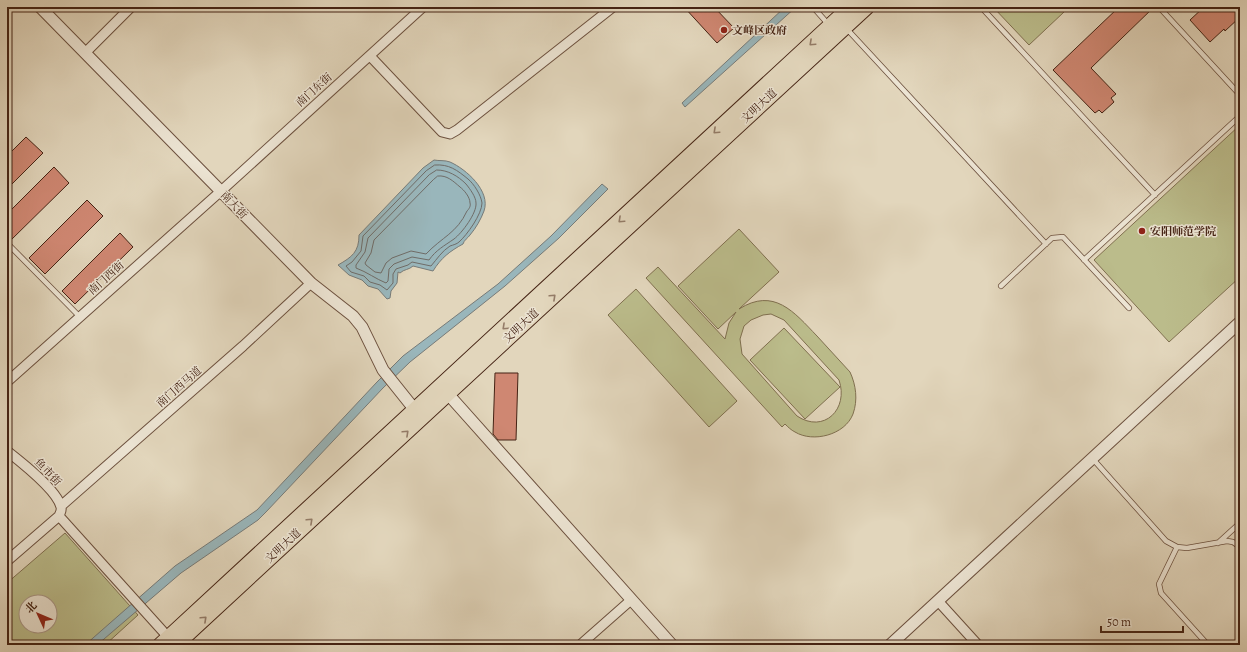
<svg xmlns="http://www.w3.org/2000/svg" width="1247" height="652" font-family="Alegreya,'Noto Serif SC',serif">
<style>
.green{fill:#bbbc8b;stroke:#807050;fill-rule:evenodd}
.water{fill:#99b6bb;stroke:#777b78}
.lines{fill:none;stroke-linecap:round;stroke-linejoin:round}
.shore{stroke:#6f6c68;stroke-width:1}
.building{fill:#cf8772;stroke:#452314}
.service-casing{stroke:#6c503e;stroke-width:6}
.minor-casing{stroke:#6c503e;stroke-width:11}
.tertiary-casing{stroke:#6c503e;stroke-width:13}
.primary-casing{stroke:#452314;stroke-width:16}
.service{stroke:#ece4d3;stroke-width:4.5}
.minor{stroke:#ece4d3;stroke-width:9}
.tertiary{stroke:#ece4d3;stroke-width:11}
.primary{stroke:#e2d6bc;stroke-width:14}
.oneway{stroke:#947c68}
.poi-dot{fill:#8f2418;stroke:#ece4d3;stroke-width:1.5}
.labels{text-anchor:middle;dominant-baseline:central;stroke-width:3;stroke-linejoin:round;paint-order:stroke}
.poi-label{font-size:11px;font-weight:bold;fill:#452314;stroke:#ece4d3;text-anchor:start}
.street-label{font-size:11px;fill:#452314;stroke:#ece4d3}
</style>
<rect width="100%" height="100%" fill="#e2d6bc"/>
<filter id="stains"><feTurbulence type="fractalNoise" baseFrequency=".005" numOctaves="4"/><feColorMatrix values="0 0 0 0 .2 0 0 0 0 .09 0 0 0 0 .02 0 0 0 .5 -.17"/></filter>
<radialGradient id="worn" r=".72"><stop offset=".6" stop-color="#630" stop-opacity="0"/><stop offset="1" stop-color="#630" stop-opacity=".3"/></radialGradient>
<path class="green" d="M 993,7 L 1059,7 L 1064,12 L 1029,45 Z
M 1240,125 L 1240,277 L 1169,342 L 1094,260 Z
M 739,229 L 779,272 L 739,309 C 774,287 794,312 817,336 C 828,348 839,360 850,372 C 856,385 858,400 853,414 C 845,435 813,443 795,432 C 791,430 788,427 785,424 L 782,427 L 646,278 L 658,267 L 725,339 L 729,323 L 736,312 L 718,329 L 678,286 ZM 763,315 L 771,314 L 784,320 L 839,380 C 849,409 824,434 797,416 L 742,354 L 740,339 L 744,326 L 751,320 Z
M 636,289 L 737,401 L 709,427 L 608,315 Z
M 784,328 L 840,387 L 805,419 L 750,360 Z
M 65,533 L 138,615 L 105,645 L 7,645 L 7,583 ZM 26,602 L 50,602 L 50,626 L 26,626 Z"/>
<path class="water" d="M 785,7 L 796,7 L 685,107 L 682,103 Z
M 434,160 C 439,161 445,160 450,162 C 466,169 491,191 484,211 C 481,219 476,228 470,235 C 468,238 464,240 463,244 C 450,251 441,258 433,271 L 413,266 C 409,270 404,269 400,273 L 398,272 L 397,283 L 391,291 L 390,298 L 387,299 L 378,289 L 368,286 L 362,280 L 349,275 L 338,265 C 352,257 359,252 359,235 L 423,168 Z
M 602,184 L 608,189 L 559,238 L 505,286 L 410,362 L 383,388 L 266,512 L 258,520 L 181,573 L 97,645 L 85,645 L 175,566 L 257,510 L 377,382 L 403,356 L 498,284 L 551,236 Z"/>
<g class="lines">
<path class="shore" d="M 435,165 C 449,164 457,170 468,179 C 474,184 481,195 482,203 C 482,214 467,235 459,242 C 457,244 453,245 450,246 C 442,251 437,259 431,266 L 412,262 L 408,265 L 396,269 L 393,274 L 393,283 L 387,290 L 380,285 L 370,282 L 364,276 L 351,272 L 346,266 L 352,262 L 361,251 L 363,236 L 426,171 Z
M 437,170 C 448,170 458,176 466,184 C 470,189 476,197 476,203 C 477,213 462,233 454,239 C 444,246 436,250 429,260 L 412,257 L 394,264 L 389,269 L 388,281 L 386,283 C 376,279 367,272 356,268 L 356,265 L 365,252 L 368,238 L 429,175 Z
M 438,176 C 447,175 453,181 460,187 C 464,190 470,197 470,203 C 471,206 469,209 467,211 C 457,233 442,237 426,254 L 411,251 L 392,258 L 386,263 L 381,273 L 375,272 L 366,265 L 365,263 L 371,253 L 374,240 L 433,180 Z"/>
</g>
<path class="building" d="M 684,7 L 714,7 L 734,28 L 717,43 Z
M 1119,7 L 1154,7 L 1091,68 L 1116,94 L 1111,98 L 1114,102 L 1102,113 L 1099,110 L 1095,113 L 1053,70 Z
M 1204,7 L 1240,7 L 1240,17 L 1225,31 L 1224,29 L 1210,42 L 1190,20 Z
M 26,137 L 43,153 L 7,189 L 7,156 Z
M 54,167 L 69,183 L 11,240 L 7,236 L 7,214 Z
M 87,200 L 103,216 L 45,274 L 29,258 Z
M 120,233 L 133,247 L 75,304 L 62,291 Z
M 495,373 L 518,373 L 516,440 L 498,440 L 493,434 Z"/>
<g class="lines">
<g class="service-casing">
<path id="service" d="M 813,7 L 829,25
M 981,7 L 1155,195
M 1159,7 L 1240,95
M 846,28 L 1046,244
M 7,243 L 80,317
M 1084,260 L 1240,116
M 1001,286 L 1052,238 L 1063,237 L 1129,308
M 1092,458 L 1166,541 L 1177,547 L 1187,548 L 1227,541 L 1233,542 L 1240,547
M 1218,543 L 1240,523
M 1177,547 L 1159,584 L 1161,593 L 1208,645"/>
</g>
<g class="minor-casing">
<path id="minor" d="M 85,53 L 131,7
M 370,56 L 442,132 L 450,134 L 457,130 L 613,7
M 7,382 L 221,191 L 423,7
M 7,451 C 21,462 57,490 61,507 C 62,511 60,513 59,516 L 7,561
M 61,506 L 243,346 L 311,283
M 59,516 L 168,637
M 938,601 L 978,645
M 580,645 L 631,600"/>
</g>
<g class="tertiary-casing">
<path id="tertiary" d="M 40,7 L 311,283 L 353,316 L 362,327 L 383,370 L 415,410
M 448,394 L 672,645
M 890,645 L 1240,322"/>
</g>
<g class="primary-casing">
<path id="primary" d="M 160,645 L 850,7
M 176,645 L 867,7"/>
</g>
<use href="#service" class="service"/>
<use href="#minor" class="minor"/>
<use href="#tertiary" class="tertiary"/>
<use href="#primary" class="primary"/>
</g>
<defs><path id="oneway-chevron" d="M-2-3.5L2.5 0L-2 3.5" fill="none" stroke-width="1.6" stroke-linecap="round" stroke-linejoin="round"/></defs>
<g class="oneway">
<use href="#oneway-chevron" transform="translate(812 43) rotate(137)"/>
<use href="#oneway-chevron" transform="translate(716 131) rotate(137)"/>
<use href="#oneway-chevron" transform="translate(621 220) rotate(137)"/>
<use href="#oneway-chevron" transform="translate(553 297) rotate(-43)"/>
<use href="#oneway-chevron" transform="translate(505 327) rotate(137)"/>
<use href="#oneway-chevron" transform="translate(406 433) rotate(-43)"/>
<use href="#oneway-chevron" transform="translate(310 521) rotate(-43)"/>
<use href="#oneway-chevron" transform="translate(204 619) rotate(-43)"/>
</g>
<g class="poi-dot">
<circle cx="724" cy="30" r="4"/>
<circle cx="1142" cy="231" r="4"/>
</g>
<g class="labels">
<g class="poi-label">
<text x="732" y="30">文峰区政府</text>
<text x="1150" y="231">安阳师范学院</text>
</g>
<g class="street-label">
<text transform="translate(314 90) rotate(-42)">南门东街</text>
<text transform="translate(759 106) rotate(-43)">文明大道</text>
<text transform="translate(234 205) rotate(46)">南大街</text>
<text transform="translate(106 278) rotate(-42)">南门西街</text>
<text transform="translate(521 326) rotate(-43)">文明大道</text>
<text transform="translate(179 387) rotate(-41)">南门西马道</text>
<text transform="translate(48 472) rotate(46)">鱼市街</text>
<text transform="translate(283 546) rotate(-43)">文明大道</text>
</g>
</g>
<rect width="1247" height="652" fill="none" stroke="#e2d6bc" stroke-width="24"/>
<rect x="8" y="8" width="1231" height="636" fill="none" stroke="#452314" stroke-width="2"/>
<rect x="12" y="12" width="1223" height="628" fill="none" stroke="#452314"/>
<g transform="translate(38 614) rotate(314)"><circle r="19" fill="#ece4d3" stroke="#a99787"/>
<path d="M0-3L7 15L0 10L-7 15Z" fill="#8f2418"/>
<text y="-6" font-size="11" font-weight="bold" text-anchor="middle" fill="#452314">北</text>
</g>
<path d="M1101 626v6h82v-6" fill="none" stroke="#452314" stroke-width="2"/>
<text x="1107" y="626" font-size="12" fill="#452314" stroke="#ece4d3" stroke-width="3" paint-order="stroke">50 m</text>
<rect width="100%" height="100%" filter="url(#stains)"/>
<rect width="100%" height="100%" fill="url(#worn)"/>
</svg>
